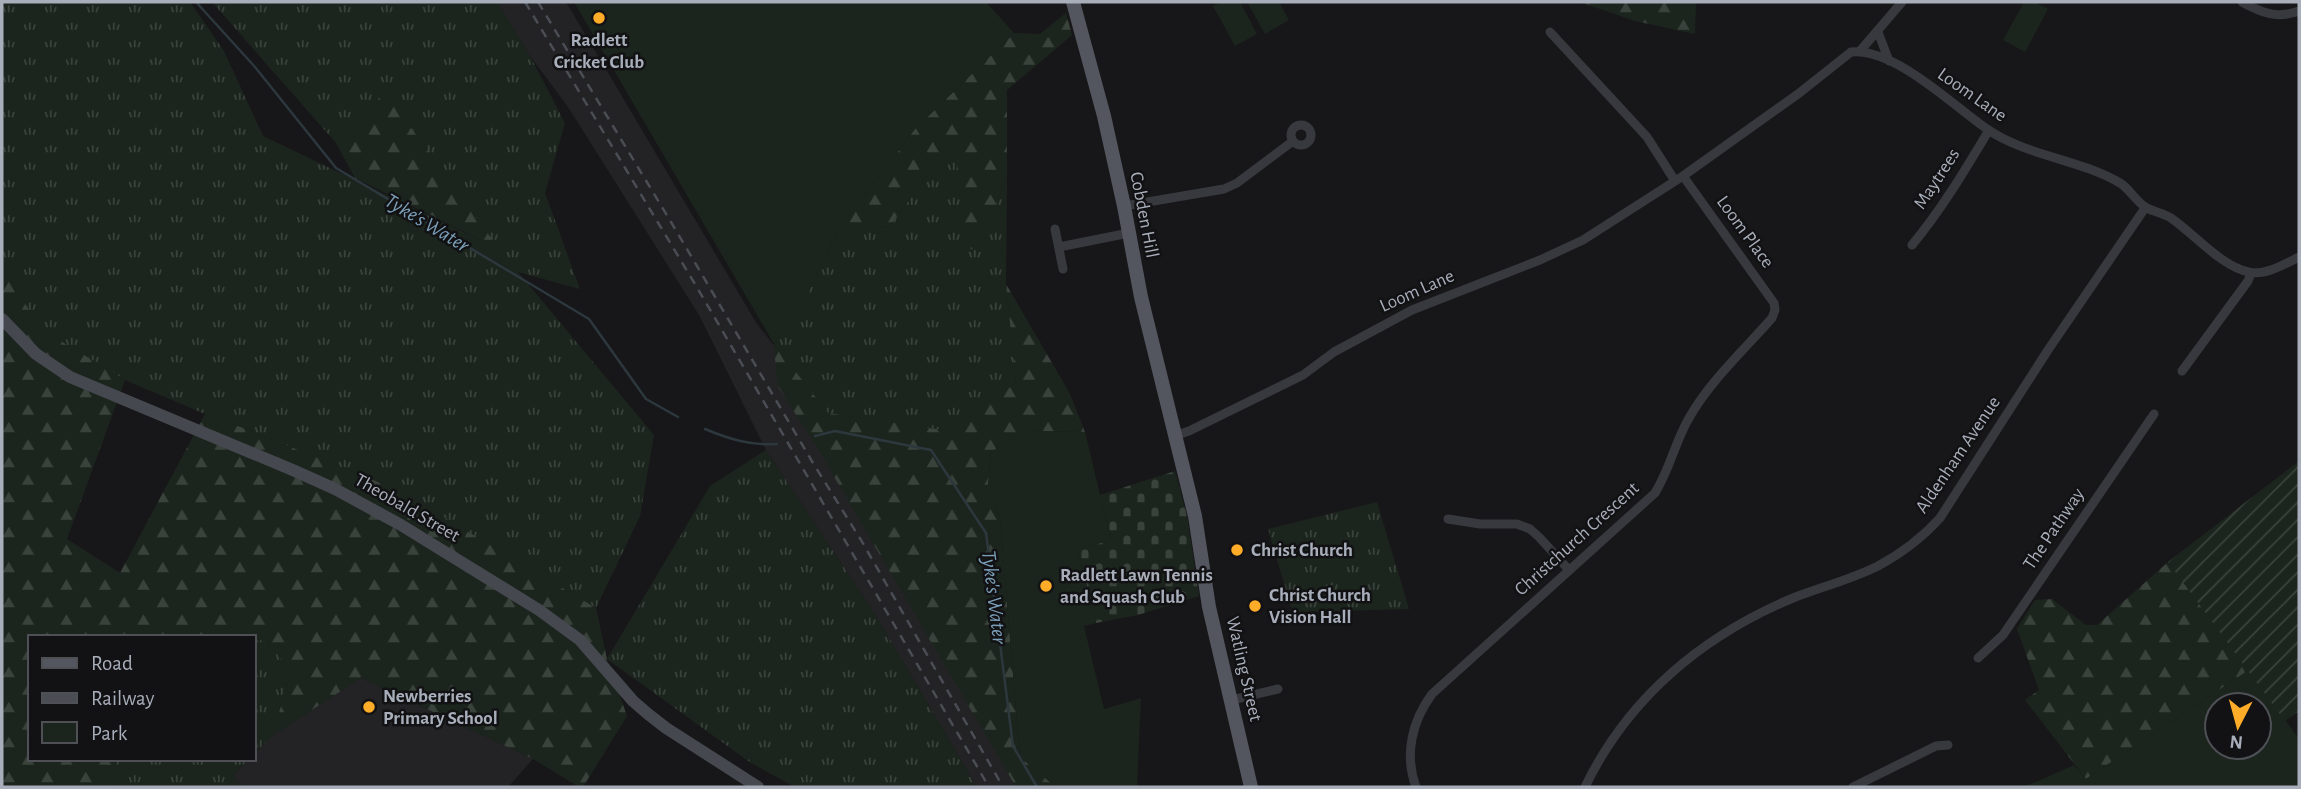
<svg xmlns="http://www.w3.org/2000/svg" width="2301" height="789" font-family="'Alegreya Sans',sans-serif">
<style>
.built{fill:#232326}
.grass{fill:url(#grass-tufts)}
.forest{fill:url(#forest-firs)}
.cemetery{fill:url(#cemetery-stones)}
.park{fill:#1c251d;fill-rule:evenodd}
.garden{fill:url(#garden-furrows)}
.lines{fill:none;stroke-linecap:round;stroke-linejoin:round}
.stream{stroke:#2c373e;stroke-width:2.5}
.street{stroke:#37393e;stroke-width:9}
.secondary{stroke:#45484f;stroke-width:12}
.primary{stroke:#53565e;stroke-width:14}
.rail{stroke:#4a4d54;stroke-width:2.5;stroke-dasharray:9 7;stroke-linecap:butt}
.poi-dot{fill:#ffac29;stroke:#121214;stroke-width:2.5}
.labels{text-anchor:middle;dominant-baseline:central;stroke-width:5;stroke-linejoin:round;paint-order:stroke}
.poi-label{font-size:19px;font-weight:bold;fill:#a8aeba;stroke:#121214;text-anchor:start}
.street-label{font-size:19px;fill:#a8aeba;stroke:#121214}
.water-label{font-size:21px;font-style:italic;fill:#7c9fb8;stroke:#121214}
</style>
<defs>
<pattern id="grass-tufts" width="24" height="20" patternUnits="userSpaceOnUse" patternTransform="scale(1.75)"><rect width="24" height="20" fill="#1c251d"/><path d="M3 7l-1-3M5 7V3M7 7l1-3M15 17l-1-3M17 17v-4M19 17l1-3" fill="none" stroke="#3a423c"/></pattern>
<pattern id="forest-firs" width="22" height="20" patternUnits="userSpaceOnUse" patternTransform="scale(1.75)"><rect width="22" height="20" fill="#1c251d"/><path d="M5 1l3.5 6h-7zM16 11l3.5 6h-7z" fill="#3a423c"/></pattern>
<pattern id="cemetery-stones" width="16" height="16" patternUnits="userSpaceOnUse" patternTransform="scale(1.75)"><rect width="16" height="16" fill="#1c251d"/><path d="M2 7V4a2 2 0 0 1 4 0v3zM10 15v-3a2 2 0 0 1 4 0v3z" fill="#3a423c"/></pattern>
<pattern id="garden-furrows" width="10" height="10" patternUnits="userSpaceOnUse" patternTransform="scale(1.75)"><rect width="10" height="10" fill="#1c251d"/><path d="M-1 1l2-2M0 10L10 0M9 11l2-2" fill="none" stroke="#3a423c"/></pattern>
</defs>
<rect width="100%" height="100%" fill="#171719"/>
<path class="built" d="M 497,2 L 566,2 L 757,324 L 804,383 L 1020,757 L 1056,787 L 977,787 L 875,614 L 766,450 L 699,315 L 568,107 L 530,56 Z
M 361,678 L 533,759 L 508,787 L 243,787 L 233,775 L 249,759 L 254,759 L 254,754 L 272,736 Z"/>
<path class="grass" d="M 2,2 L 190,2 L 224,51 L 263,136 L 497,248 L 385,93 L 336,143 L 212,2 L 497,2 L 530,56 L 565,123 L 545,193 L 580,289 L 518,272 L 654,435 L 640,516 L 596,608 L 398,490 L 246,429 L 205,414 L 125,380 L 41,329 L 2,267 Z
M 944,152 L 957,158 L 976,250 L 1007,177 L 1006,284 L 1016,383 L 943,430 L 828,413 L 774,344 L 810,288 L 838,230 L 890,226 Z
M 766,450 L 875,614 L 977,787 L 795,787 L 751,763 L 607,659 L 710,486 Z
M 1377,502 L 1409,609 L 1299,612 L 1291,607 L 1268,529 Z
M 231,627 L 253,637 L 203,637 Z
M 254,637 L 272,645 L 291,672 L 272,736 L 254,754 Z
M 116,759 L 249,759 L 233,775 L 243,787 L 113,787 Z"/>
<path class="forest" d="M 1580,2 L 1696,2 L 1695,34 L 1635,21 Z
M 1066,13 L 1072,35 L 1007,90 L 1007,177 L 976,250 L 963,247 L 957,159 L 944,152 L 890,226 L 838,230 L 915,129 L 1014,33 L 1040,34 Z
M 385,92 L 499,249 L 355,178 L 336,143 Z
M 2,267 L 41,329 L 125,380 L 67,539 L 120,573 L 205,414 L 246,429 L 398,490 L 596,608 L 607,659 L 627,716 L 583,787 L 579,787 L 533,759 L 361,678 L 272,736 L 291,672 L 272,645 L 231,627 L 203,637 L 30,637 L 30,759 L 116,759 L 113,787 L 2,787 Z
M 1006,284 L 1069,392 L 1085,432 L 1027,431 L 991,452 L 988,486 L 1000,519 L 1020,757 L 1056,787 L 1016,787 L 816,446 L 777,385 L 774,344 L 828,413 L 943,430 L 1016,383 Z
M 2168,562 L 2249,670 L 2086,779 L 2025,700 L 2039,690 L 2017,629 L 2035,600 L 2052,599 L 2086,625 L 2097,625 Z"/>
<path class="cemetery" d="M 1175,471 L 1187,516 L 1199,596 L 1138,615 L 1096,623 L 1078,550 L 1111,539 L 1100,495 Z"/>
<path class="park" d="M 574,2 L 986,2 L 1014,33 L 915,129 L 838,230 L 810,288 L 774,344 Z
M 1221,2 L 1240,2 L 1257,34 L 1235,46 L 1213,6 Z
M 1247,2 L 1279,2 L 1289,20 L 1265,34 Z
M 2024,2 L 2034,2 L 2048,9 L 2025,52 L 2003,40 Z
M 1027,431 L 1085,432 L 1111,540 L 1078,550 L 1096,623 L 1084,626 L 1104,709 L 1141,698 L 1137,787 L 1056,787 L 1020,757 L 1000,519 L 988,487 L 991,452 Z
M 2249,670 L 2299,739 L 2299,787 L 2024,787 L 2074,765 L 2086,779 ZM 2217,705 L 2259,705 L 2259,747 L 2217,747 Z"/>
<path class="garden" d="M 2299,461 L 2299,711 L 2285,721 L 2168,562 Z"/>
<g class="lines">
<path class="stream" d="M 196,2 L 255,67 L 336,168 L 589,319 L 646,399 L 678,417
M 705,429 C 729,439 751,446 777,444
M 815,436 L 835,431 L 931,450 L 986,533 L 1013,746 L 1037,787"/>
<path class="street" d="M 2242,2 C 2262,13 2277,19 2299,11
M 1550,32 L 1647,137 L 1675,181
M 1878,32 L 1889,61
M 1860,51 L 1902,2
M1291 135a10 10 0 1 1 20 0a10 10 0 1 1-20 0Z
M 1124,206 L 1224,189 L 1237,183 L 1293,141
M 1055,229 L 1063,269
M 1912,245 C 1942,209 1965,170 1989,130
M 1059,247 L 1129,233
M 2182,371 L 2248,281 L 2251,273
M 1174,436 L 1189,431 L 1303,375 L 1334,352 L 1412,310 L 1540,260 L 1583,240 L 1683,176 L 1798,94 L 1851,52 C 1895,48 1952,105 1987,129 C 2026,156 2079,159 2120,183 C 2130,189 2136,202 2147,208 C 2154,212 2163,213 2171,218 C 2194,234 2222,267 2249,272 C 2265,276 2285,264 2299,257
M 1448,519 L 1480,524 L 1517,524 L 1530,529 L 1539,537 L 1569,570
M 1978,658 L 2003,635 L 2154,414
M 1232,700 L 1278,689
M 1416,787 C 1404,755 1412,721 1432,694 L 1655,493 C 1670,469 1675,442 1689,418 C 1710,381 1744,350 1772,318 L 1775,310 L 1774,303 L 1683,176
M 1585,787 C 1628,698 1702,636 1793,598 C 1821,587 1850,580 1878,566 C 1902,553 1922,538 1940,518 L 2048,350 L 2145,208
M 1853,787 L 1936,746 L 1948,745"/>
<path class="secondary" d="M 2,319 L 36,354 L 70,377 L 295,471 L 335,489 L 401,525 L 539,610 L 580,640 L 633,701 L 648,714 L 666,728 L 758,787"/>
<path class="primary" d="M 1073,2 L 1104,116 L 1124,206 L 1141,297 L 1195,516 L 1209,607 L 1251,787"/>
<path class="rail" d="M 525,2 L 695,284 L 989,787
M 538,2 L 671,222 L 813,463 L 861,540 L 1003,787"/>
</g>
<g class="poi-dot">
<circle cx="599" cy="18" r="7"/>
<circle cx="1237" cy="550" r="7"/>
<circle cx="1046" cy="586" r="7"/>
<circle cx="1255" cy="606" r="7"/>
<circle cx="369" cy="707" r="7"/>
</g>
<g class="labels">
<g class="poi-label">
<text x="599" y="40" text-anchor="middle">Radlett<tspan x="599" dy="22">Cricket Club</tspan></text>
<text x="1251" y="550">Christ Church</text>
<text x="1060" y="575">Radlett Lawn Tennis<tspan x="1060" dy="22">and Squash Club</tspan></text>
<text x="1269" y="595">Christ Church<tspan x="1269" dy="22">Vision Hall</tspan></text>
<text x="383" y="696">Newberries<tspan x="383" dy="22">Primary School</tspan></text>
</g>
<g class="street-label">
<text transform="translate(1972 95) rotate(35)">Loom Lane</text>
<text transform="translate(1937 179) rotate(-57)">Maytrees</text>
<text transform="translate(1144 215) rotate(79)">Cobden Hill</text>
<text transform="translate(1745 232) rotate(54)">Loom Place</text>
<text transform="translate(1417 291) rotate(-24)">Loom Lane</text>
<text transform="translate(1958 455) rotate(-56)">Aldenham Avenue</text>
<text transform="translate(407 508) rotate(30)">Theobald Street</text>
<text transform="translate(2054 529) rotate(-56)">The Pathway</text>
<text transform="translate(1577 539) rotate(-42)">Christchurch Crescent</text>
<text transform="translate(1244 669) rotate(77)">Watling Street</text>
</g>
<g class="water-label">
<text transform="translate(427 223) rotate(31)">Tyke's Water</text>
<text transform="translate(994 597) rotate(83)">Tyke's Water</text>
</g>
</g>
<rect width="2301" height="789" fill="none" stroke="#a8aeba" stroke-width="7"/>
<rect x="28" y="635" width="228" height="126" fill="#121214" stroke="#4e5056" stroke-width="2"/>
<rect x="42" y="658" width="35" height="10" fill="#53565e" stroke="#4e5056" stroke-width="2"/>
<text x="91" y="670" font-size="21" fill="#a8aeba">Road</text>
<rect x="42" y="693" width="35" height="10" fill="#4a4d54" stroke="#4e5056" stroke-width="2"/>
<text x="91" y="705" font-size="21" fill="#a8aeba">Railway</text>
<rect x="42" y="722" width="35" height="21" fill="#1c251d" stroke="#4e5056" stroke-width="2"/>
<text x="91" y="740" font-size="21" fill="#a8aeba">Park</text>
<g transform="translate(2238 726) rotate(186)"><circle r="33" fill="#121214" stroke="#4e5056" stroke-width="2"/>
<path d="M0-5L12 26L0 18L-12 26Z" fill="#ffac29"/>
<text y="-10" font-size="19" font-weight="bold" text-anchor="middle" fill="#a8aeba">N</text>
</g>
</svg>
